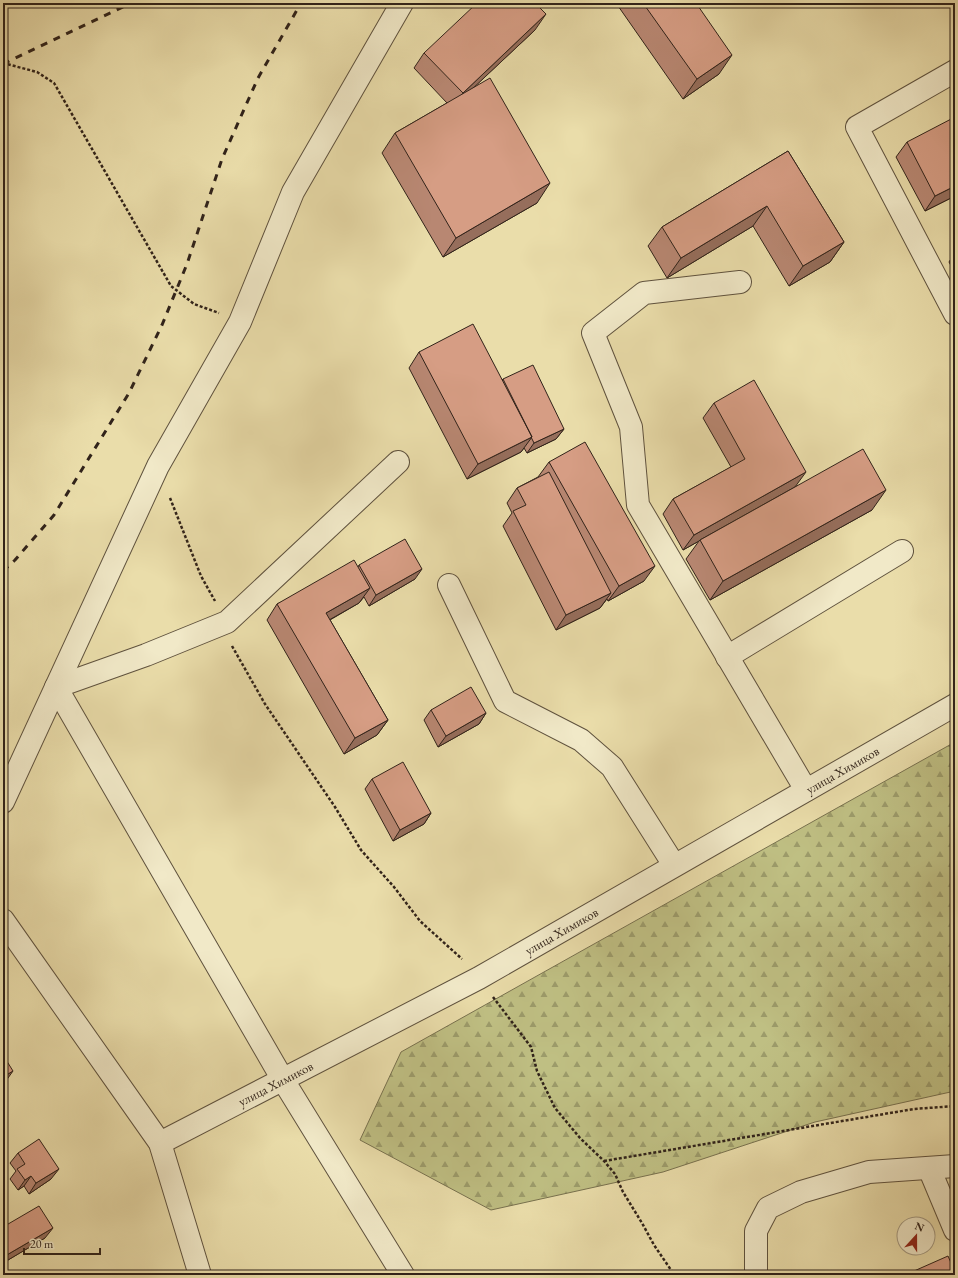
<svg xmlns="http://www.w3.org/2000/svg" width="958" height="1278" font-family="'EB Garamond',serif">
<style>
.forest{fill:url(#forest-firs);stroke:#78714e}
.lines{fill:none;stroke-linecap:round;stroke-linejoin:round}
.minor-casing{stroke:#5f523e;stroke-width:24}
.path{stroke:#31231a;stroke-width:2.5;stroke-dasharray:3 2;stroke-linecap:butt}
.minor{stroke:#f1e9c8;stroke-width:22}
.rail{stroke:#31231a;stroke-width:3;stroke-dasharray:7 7;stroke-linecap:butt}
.wall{fill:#b88772;stroke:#31231a}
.shaded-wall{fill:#966e5c;stroke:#31231a}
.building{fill:#d69d84;stroke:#31231a}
.labels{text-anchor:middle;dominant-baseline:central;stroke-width:3;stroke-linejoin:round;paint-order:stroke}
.street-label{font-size:13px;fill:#31231a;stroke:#f1e9c8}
</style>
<defs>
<pattern id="forest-firs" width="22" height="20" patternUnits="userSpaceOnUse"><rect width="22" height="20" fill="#bfbf83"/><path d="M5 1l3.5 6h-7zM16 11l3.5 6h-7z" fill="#9c9b6a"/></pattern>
</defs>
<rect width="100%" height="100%" fill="#eaddaa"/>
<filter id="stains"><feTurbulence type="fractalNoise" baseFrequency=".005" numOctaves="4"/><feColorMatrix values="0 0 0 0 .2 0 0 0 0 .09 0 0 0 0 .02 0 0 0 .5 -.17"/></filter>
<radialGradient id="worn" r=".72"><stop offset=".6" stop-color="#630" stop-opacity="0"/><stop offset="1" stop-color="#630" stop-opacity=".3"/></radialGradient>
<path class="forest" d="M 955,742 L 955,1091 L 815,1122 L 663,1172 L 491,1210 L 360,1140 L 401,1052 Z"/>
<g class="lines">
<g class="minor-casing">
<g id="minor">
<path d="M 955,71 L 857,127 L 955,314"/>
<path d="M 740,282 L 644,293 L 593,333 L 631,427 L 638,505 L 806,790"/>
<path d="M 398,462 L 227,622 L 146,655 L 56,687 L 283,1080 L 403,1275"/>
<path d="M 449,585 L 505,701 L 581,740 L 612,767 L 674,865"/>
<path d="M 727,657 L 902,551"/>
<path d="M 3,802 L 158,466 L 240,322 L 293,192 L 402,3"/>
<path d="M 3,920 L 160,1143 L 200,1275"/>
<path id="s1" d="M 160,1143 L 479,978 L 955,705"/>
<path d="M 929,1168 L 955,1230"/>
<path d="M 756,1275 L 756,1231 L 768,1208 L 801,1192 L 869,1172 L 955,1166"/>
</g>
</g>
<path class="path" d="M 3,63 L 37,72 L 54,83 L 171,286 L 194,304 L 219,313
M 170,498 L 201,576 L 215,601
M 232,646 L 265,704 L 335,807 L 361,850 L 394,887 L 420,921 L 462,959
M 493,997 L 531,1047 L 537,1071 L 555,1108 L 580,1138 L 604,1161 L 615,1174 L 623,1192 L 642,1223 L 654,1245 L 671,1270 L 675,1275
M 604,1161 L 914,1109 L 955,1106"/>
<use href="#minor" class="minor"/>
<path class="rail" d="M 3,64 L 131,3
M 3,571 L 15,560 L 54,515 L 129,393 L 162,325 L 187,264 L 222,159 L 258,78 L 301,3"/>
</g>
<path class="wall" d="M 616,3 L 696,3 L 719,74 L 683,99 Z
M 535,30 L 474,87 L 537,203 L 443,257 L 382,153 L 395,133 L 447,103 L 414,68 L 424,53 Z
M 907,142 L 955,196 L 925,211 L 896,157 Z
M 788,151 L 844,242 L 830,262 L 789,286 L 753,226 L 667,278 L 648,246 L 662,227 Z
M 955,252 L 955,273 L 949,262 Z
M 419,352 L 502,380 L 503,379 L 564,429 L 556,439 L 527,453 L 524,448 L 521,452 L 467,479 L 409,368 Z
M 714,403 L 796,486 L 872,510 L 710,600 L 686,559 L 699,541 L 683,550 L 663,514 L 673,499 L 731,467 L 703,418 Z
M 549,462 L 644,581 L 608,601 L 607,599 L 600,608 L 556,630 L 503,526 L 512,513 L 507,503 L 517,488 L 538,477 Z
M 359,565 L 415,579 L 369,606 L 364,597 L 359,603 L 330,620 L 388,720 L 377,735 L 344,754 L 267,620 L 277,604 L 358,567 Z
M 431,710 L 486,713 L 479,724 L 438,747 L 424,720 Z
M 372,779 L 431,813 L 424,824 L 393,841 L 365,789 Z
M 18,1153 L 51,1179 L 29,1194 L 24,1186 L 18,1190 L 10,1179 L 16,1171 L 10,1163 Z
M 3,1227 L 45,1238 L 3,1263 Z"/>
<path class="shaded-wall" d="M 546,14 L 535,30 L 452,108 L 463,93 Z
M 732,55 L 719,74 L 683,99 L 697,79 Z
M 550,183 L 537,203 L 443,257 L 456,238 Z
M 955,186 L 955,196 L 925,211 L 935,196 Z
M 767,206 L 753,226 L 667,278 L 681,258 Z
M 844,242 L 830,262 L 789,286 L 803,266 Z
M 564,429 L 556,439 L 527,453 L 534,443 Z
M 532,437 L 521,452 L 467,479 L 478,464 Z
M 806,472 L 795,487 L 700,540 L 699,541 L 683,550 L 694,535 Z
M 886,490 L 872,510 L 710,600 L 723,581 Z
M 655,566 L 644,581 L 608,601 L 619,586 Z
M 422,569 L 415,579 L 369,606 L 376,595 Z
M 370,588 L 359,603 L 315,628 L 326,613 Z
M 611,593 L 600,608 L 556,630 L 566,615 Z
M 486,713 L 479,724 L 438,747 L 446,736 Z
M 388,720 L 377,735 L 344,754 L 355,738 Z
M 431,813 L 424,824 L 393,841 L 400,830 Z
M 13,1071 L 3,1085 L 3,1077 Z
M 59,1169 L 51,1179 L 29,1194 L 36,1183 Z
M 31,1176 L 24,1186 L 18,1190 L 25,1180 Z
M 53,1228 L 45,1238 L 3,1263 L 3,1259 L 5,1256 Z"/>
<path class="building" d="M 477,3 L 535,3 L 546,14 L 463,93 L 424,53 Z
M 643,3 L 696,3 L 732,55 L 697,79 Z
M 490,78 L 550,183 L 456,238 L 395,133 Z
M 955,117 L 955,186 L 935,196 L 907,142 Z
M 788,151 L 844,242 L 803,266 L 767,206 L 681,258 L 662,227 Z
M 473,324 L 532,437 L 478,464 L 419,352 Z
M 533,365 L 564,429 L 534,443 L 531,437 L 532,437 L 503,379 Z
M 754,380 L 806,472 L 694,535 L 673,499 L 745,459 L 714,403 Z
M 585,442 L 655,566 L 619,586 L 549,462 Z
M 863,449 L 886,490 L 723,581 L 700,540 Z
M 549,472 L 611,593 L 566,615 L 513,511 L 526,505 L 517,488 Z
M 405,539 L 422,569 L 376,595 L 359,565 Z
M 354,560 L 370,588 L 326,613 L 388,720 L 355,738 L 277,604 Z
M 471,687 L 486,713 L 446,736 L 431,710 Z
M 403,762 L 431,813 L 400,830 L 372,779 Z
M 3,1055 L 13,1071 L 3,1077 Z
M 39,1139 L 59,1169 L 36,1183 L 31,1176 L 25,1180 L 17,1169 L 25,1164 L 18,1153 Z
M 39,1206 L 53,1228 L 5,1256 L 3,1252 L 3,1227 Z
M 948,1256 L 955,1272 L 955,1275 L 905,1275 Z"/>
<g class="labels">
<g class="street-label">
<text stroke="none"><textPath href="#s1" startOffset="778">улица Химиков</textPath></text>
<text stroke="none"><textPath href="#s1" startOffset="454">улица Химиков</textPath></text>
<text stroke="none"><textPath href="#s1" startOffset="130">улица Химиков</textPath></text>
</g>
</g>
<rect width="958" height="1278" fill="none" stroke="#eaddaa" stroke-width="16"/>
<rect x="4" y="4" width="950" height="1270" fill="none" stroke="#31231a" stroke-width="2"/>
<rect x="8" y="8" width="942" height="1262" fill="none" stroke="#31231a"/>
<g transform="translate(916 1236) rotate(21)"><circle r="19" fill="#f1e9c8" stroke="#a49a82"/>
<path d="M0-3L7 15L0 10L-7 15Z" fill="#8f2418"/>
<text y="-6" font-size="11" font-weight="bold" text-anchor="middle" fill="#31231a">N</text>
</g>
<path d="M24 1248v6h76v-6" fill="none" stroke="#31231a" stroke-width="2"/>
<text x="30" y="1248" font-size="12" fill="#31231a" stroke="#f1e9c8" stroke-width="3" paint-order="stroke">20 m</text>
<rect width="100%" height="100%" filter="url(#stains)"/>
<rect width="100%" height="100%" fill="url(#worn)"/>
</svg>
